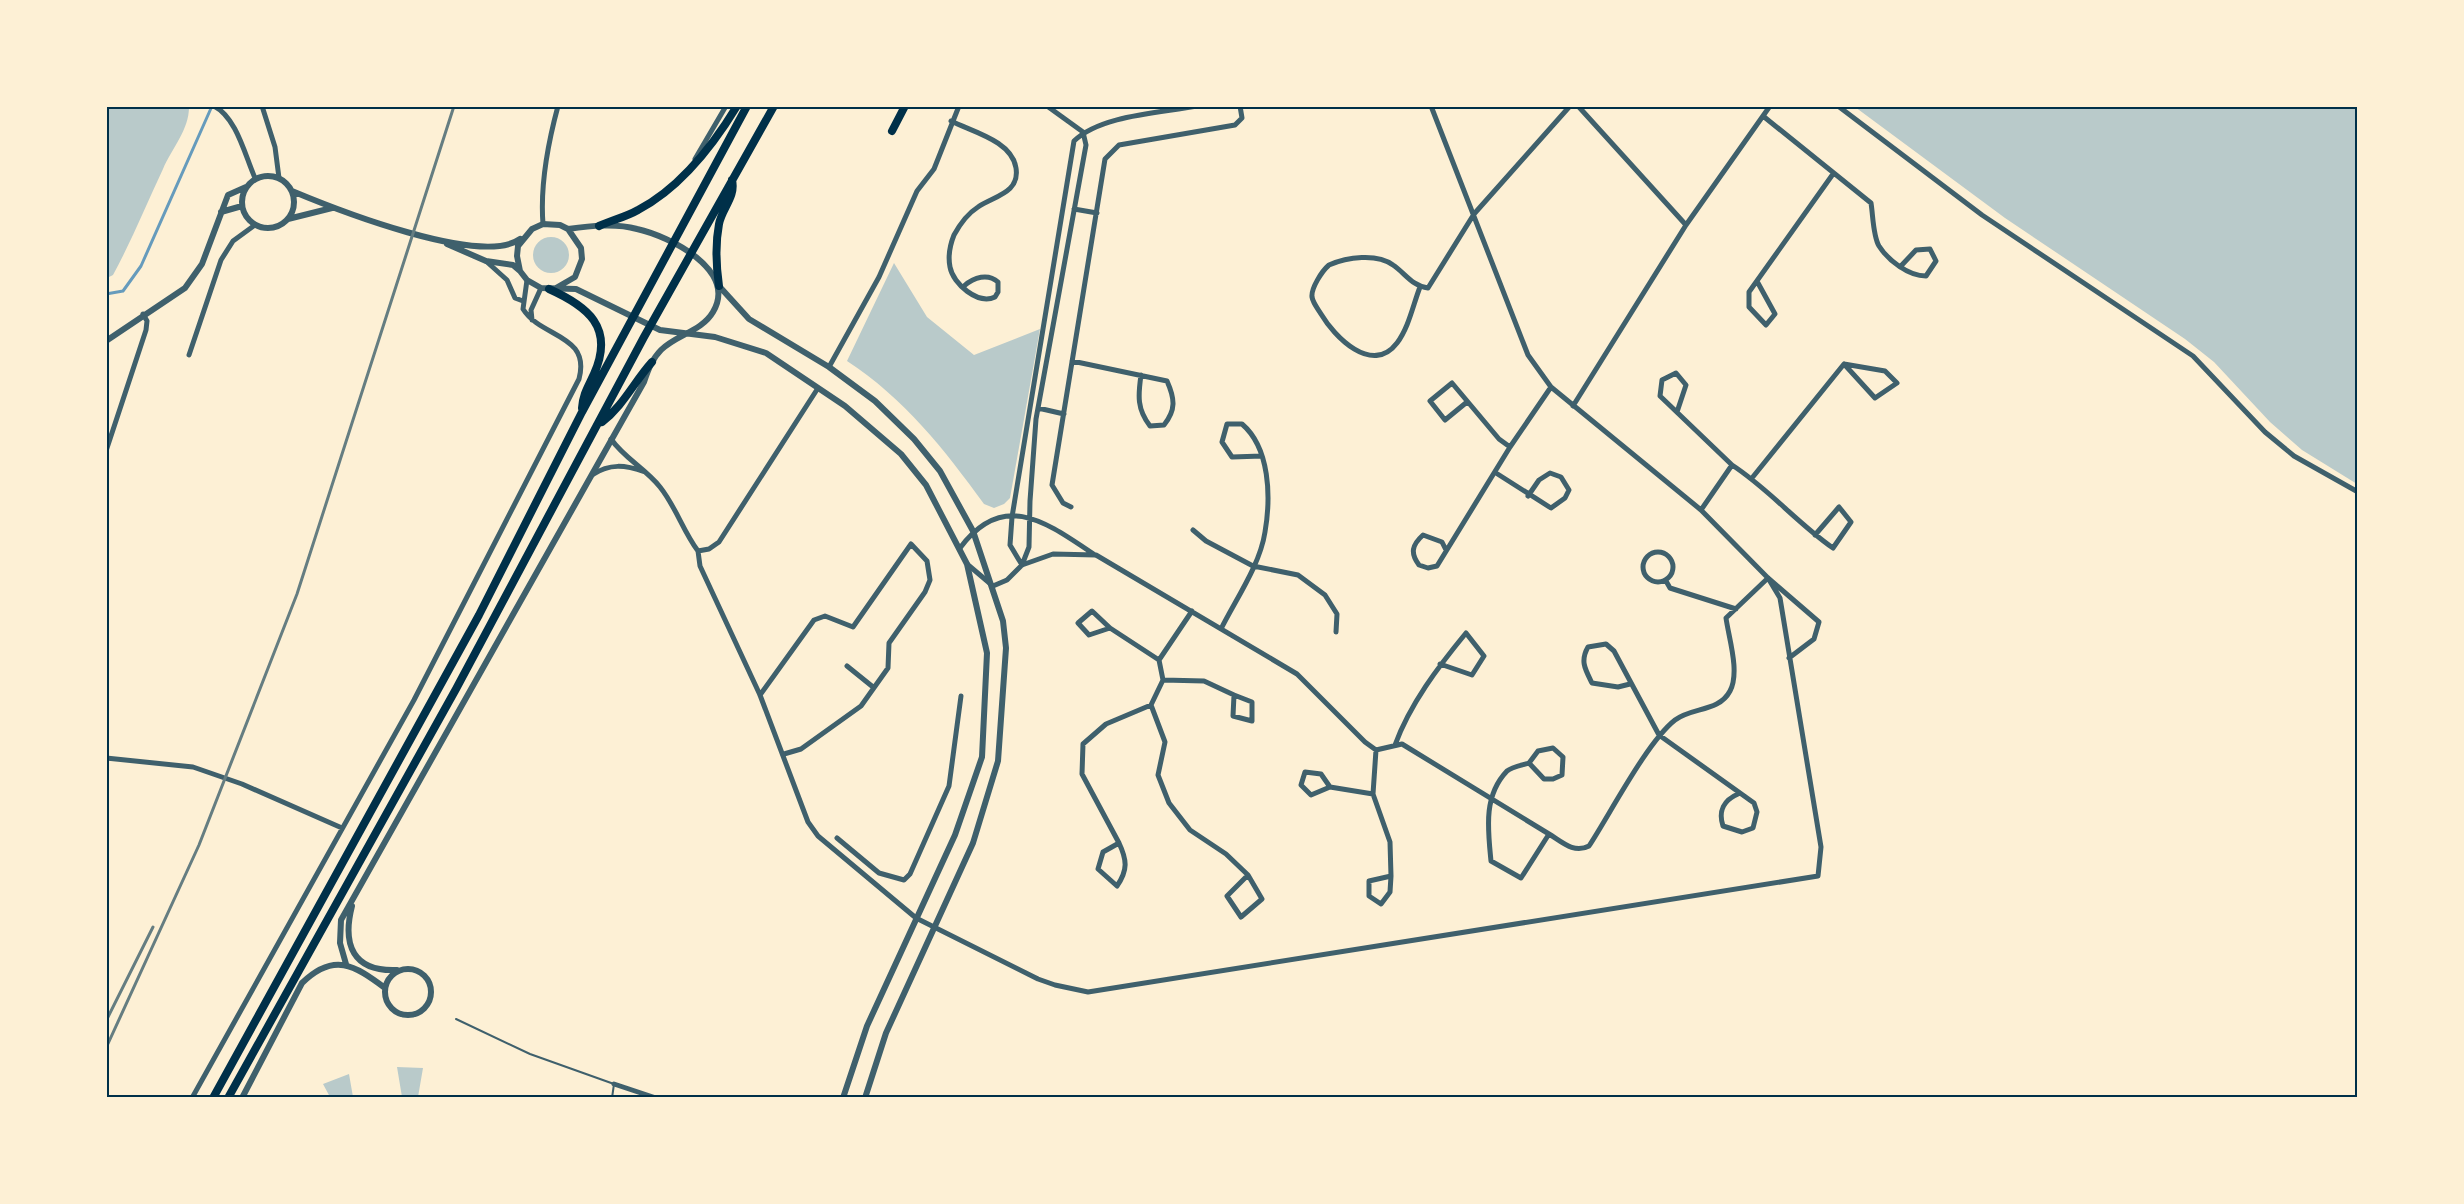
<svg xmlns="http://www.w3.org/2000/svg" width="2464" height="1204" font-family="Jost,sans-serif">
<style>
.green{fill:#b9caca}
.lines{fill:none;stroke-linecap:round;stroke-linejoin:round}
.stream{stroke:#669bbc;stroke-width:3}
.service{stroke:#3f606c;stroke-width:2}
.minor{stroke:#3f606c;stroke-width:5}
.tertiary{stroke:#3f606c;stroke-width:6}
.primary{stroke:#003049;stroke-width:8}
.rail{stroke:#657d81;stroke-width:3}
.neatline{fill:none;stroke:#003049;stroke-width:2}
</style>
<rect width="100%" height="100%" fill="#fdf0d5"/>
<path class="green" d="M 107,106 L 189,107 C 189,130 172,148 163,169 C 146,205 132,240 113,275 L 107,278 Z
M 1855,107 L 2357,107 L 2357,484 L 2302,450 L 2270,422 L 2214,362 L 2185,339 L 2005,218 Z
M533 255a18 18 0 1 1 36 0a18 18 0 1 1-36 0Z
M 894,263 L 927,317 L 974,355 L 1040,329 L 1010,498 L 1004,504 L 994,508 L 984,504 C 944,449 905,399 847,361 Z
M 397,1067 L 423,1068 L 418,1097 L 402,1097 Z
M 349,1074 L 353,1097 L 330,1097 L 323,1084 Z"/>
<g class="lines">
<path class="stream" d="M 106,294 L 123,291 L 141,266 L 212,106"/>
<path class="service" d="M 456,1019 L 530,1054 L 614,1084 L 612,1098"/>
<path class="minor" d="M 214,106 C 237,118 245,156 255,178
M 262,106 L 275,147 L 279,178
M 1047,106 L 1083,132
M 1431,106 L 1528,355 L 1551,387 L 1701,510 L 1768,578 L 1819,622 L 1814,639 L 1789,658
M 1578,106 L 1686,225
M 1838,106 L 1982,215 L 2193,356 L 2265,432 L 2294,456 L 2358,492
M 1763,116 L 1871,203 C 1873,215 1873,236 1879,246 C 1888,260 1908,276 1926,276 L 1936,261 L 1930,249 L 1916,250 L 1900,267
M 951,121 C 973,132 1012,141 1016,168 C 1020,193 994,196 978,207 C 967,214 960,224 954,235 C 950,245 948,257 950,267 C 953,284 978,305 995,297 L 998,292 L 998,282 C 988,273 974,277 964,286
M 695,159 L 726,106
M 1074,209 L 1097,213
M 543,224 C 540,186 548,143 558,106
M 487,262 L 507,280 L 515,298 L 523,301
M 1758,283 L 1775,314 L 1766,325 L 1749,307 L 1749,292 L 1833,174
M 1420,287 C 1413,305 1409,327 1397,343 C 1372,376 1334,336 1321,314 C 1318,309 1313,303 1312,297 C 1311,288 1322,271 1329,265 C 1347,257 1377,253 1393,265 C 1405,273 1412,286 1428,288 L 1474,214 L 1570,106
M 532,320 L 531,310 L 541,288
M 189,355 L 221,260 L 233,241 L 255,225
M 1072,361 L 1167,381 C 1175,399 1176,410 1164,425 L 1150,426 C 1137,409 1138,396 1141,375
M 829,367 L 879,277 L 917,191 L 934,169 L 959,106
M 1467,402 L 1445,420 L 1430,401 L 1452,383 L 1499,439 L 1510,447
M 1573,406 L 1686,225 L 1770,106
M 1038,408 L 1064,414
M 1677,412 L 1686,385 L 1676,373 L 1662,380 L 1660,396 L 1732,465 L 1701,510
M 611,439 C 624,458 646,469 660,487 C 676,507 683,531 698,551 L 709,549 L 719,542 L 818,388
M 106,451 L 146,330 L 147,321 L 143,314
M 1732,465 C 1769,489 1797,523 1833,548 L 1851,522 L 1839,507 L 1815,535
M 1496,473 L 1551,508 L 1565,498 L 1569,490 L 1561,477 L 1550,473 L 1539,480 L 1528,496
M 592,475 C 610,463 625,465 645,472
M 1752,478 L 1844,364 L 1885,371 L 1897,383 L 1875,398 L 1844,364
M 1071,507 L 1063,503 L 1052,485 L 1105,159 L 1119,145 L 1235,125 L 1242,118 L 1240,106
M 1193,530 L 1206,541 L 1253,566 L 1298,575 L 1325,595 L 1337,614 L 1336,632
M 960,548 C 1004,489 1047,523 1095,555
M 1446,550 L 1442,542 L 1423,535 C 1412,545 1410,553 1419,565 L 1428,568 L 1437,566 L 1510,447 L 1551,387
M 698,551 L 700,566 L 760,695 L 808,822 L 818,836 L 916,918 L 1038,979 L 1055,985 L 1088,992 L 1818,876 L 1821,847 L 1780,598 L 1768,578
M1643 567a15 15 0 1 1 30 0a15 15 0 1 1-30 0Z
M 967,564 L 993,586 L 1007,580 L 1022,565 L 1053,554 L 1096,555 L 1297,674 L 1365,742 L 1376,750 L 1402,744 L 1549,834 C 1562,842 1574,854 1589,846 C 1610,814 1647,742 1675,720 C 1692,707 1719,712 1730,691 C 1740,672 1729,639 1726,618 L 1768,578
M 1022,565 L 1010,545 L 1012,517 L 1074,141 C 1101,115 1160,113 1197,106
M 1022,565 L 1029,547 L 1030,501 L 1036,419 L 1086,145 L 1083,132
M 1666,581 L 1670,588 L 1736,609
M 1192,611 L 1159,660 L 1163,680 L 1151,705 L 1165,742 L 1158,775 L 1169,803 L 1190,830 L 1226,854 L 1248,875 L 1227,896 L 1241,917 L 1262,899 L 1248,875
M 1110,628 L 1089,635 L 1078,623 L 1092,611 L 1110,628 L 1159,660
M 1221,629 C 1236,599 1260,565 1265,532 C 1271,497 1270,448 1242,424 L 1227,424 L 1222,442 L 1232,457 L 1262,456
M 847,666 L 873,687
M 1163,680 L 1204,681 L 1234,695 L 1233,716 L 1252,721 L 1252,702 L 1234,695
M 1630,684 L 1618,687 L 1592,683 C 1585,669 1580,661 1588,647 L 1606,644 L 1614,651 L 1659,735 L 1754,803 L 1757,812 L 1753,828 L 1742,832 L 1723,826 C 1718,811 1724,800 1738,794
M 760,695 L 814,620 L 825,616 L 853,627 L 911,544 L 927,561 L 930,580 L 925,592 L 889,643 L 888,668 L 861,706 L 801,749 L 784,754
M 1395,745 C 1410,704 1438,667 1466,633 L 1484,656 L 1472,675 L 1440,664
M 1376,750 L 1373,794 L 1390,842 L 1391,876 L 1390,892 L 1381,904 L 1369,896 L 1369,881 L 1391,876
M 106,758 L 193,767 L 242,784 L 342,828
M 1529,763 L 1538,751 L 1553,748 L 1563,757 L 1562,775 L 1553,779 L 1544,779 L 1529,763 C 1523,765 1512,767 1507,771 C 1483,796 1488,830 1491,861 L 1521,878 L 1549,834
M 1330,787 L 1321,774 L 1305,772 L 1301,785 L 1311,795 L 1330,787 L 1373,794
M 837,838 L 879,873 L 904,880 L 910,874 L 949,786 L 961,696
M 1119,843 C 1127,860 1128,870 1117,886 L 1098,869 L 1103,852 L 1119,843 L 1082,774 L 1083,744 L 1106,724 L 1151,705
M 614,1084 L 656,1098
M 192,1098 L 414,700 L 579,379 C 591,334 541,338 523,309 L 527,280"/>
<path class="tertiary" d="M242 202a26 26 0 1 1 52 0a26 26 0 1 1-52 0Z
M 292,191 C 335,209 481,267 520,239
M 221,212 L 242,206
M 288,219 L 332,208
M 447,244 L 486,261 L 513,265 L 520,271
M 719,286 L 749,319 L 829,367 L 875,401 L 914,439 L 940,471 L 973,531 L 1003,621 L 1006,648 L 998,761 L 973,843 L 886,1033 L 865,1098
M 556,288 L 575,277 L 582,259 L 581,248 L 568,229 L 560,225 L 543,224 L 532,229 L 518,246 L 517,256 L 520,271 L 527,280 L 541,288 L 576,289 L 660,330 L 715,337 L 766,353 L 845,406 L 901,454 L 926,485 L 967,564 L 987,653 L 982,757 L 955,835 L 867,1026 L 843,1098
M 106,341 L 185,288 L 202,264 L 228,195 L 246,187
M 352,906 C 342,945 353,972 397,970
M 346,964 L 340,943 L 341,920 L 644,382 C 648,370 652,359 661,350 C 676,335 702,331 713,312 C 738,270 669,236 637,229 C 615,223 590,226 568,229
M385 992a23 23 0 1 1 46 0a23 23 0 1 1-46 0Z
M 242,1098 L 302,983 C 334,952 354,965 385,988"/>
<path class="primary" d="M 892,131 L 905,106
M 599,226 C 612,220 626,217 638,210 C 680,188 712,147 737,106
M 719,286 C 716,265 715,245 719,224 C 722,208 736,197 732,180
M 549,289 C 587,306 615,327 594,374 C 588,387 583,394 582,408
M 602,422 C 623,406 634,382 652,362
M 213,1098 L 479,615 L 582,412 L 747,106
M 228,1098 L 456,689 L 644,337 L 774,106"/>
<path class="rail" d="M 106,1021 L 153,927
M 106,1048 L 199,845 L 297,594 L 454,106"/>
</g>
<rect width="2464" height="1204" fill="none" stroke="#fdf0d5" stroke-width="216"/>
<rect x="108" y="108" width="2248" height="988" class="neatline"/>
</svg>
